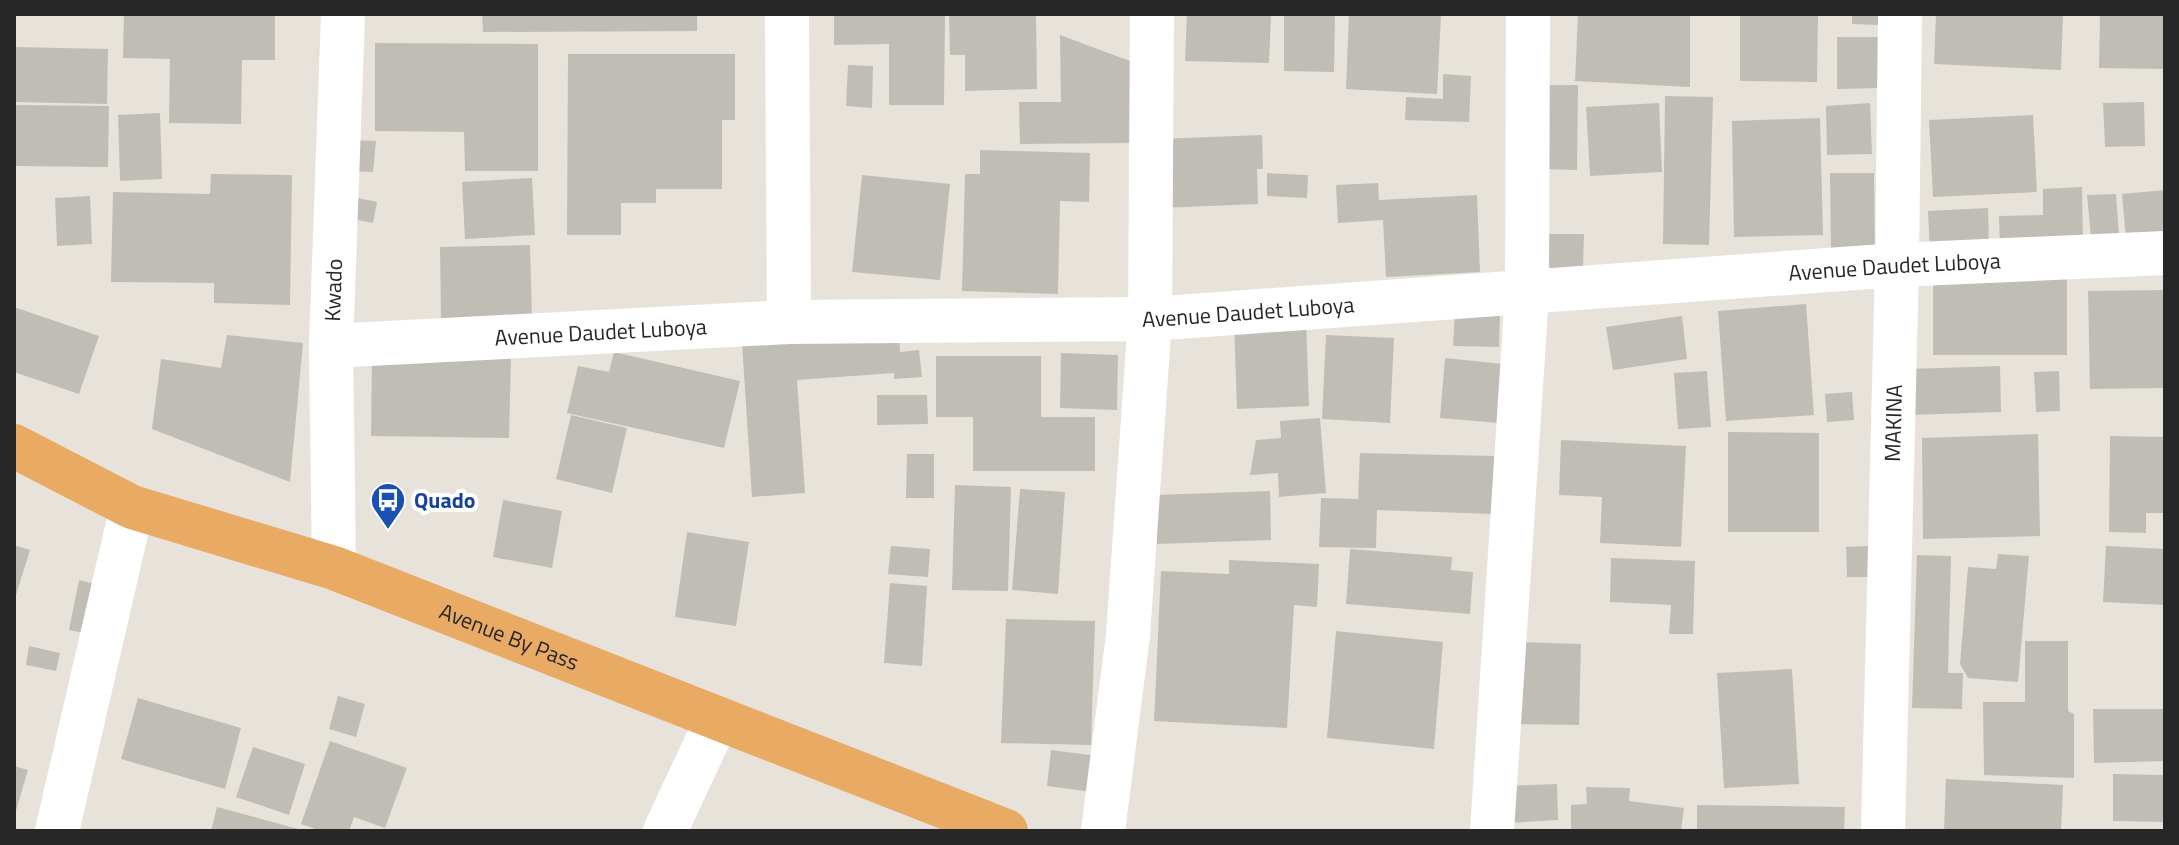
<svg xmlns="http://www.w3.org/2000/svg" width="2179" height="845" font-family="'Titillium Web',sans-serif">
<style>
.building{fill:#c0bdb6}
.lines{fill:none;stroke-linecap:round;stroke-linejoin:round}
.minor{stroke:#fff;stroke-width:44}
.highway{stroke:#e9aa63;stroke-width:44}
.labels{text-anchor:middle;dominant-baseline:central;stroke-width:8;stroke-linejoin:round;paint-order:stroke}
.street-label{font-size:22px;fill:#272727;stroke:#fff}
.transit-label{font-size:22px;font-weight:bold;fill:#164399;stroke:#fff;text-anchor:start}
</style>
<rect width="100%" height="100%" fill="#e8e3da"/>
<path class="building" d="M 124,14 L 275,14 L 275,60 L 242,60 L 241,124 L 169,123 L 170,59 L 123,58 Z
M 482,14 L 697,14 L 697,31 L 483,32 Z
M 834,14 L 945,14 L 944,105 L 889,105 L 889,44 L 834,45 Z
M 949,14 L 1036,14 L 1037,89 L 965,91 L 965,55 L 950,55 Z
M 1187,14 L 1271,14 L 1269,63 L 1185,61 Z
M 1284,14 L 1335,14 L 1334,72 L 1284,71 Z
M 1349,14 L 1441,14 L 1437,94 L 1346,89 Z
M 1578,14 L 1690,14 L 1690,87 L 1575,81 Z
M 1740,14 L 1818,14 L 1817,82 L 1740,81 Z
M 1852,14 L 1879,14 L 1878,25 L 1852,24 Z
M 1936,14 L 2063,14 L 2061,70 L 1934,64 Z
M 2100,14 L 2165,14 L 2165,69 L 2099,68 Z
M 1060,35 L 1130,61 L 1130,143 L 1020,144 L 1019,102 L 1061,102 Z
M 1837,37 L 1880,37 L 1880,88 L 1837,89 Z
M 375,43 L 538,44 L 538,171 L 465,171 L 464,132 L 375,131 Z
M 14,47 L 108,49 L 107,104 L 14,102 Z
M 568,54 L 735,54 L 735,120 L 722,120 L 722,189 L 656,189 L 656,203 L 621,203 L 621,235 L 567,235 Z
M 848,65 L 873,66 L 872,108 L 846,106 Z
M 1443,74 L 1471,76 L 1469,122 L 1405,120 L 1406,97 L 1443,99 Z
M 1544,85 L 1578,85 L 1577,170 L 1543,169 Z
M 1665,96 L 1713,97 L 1709,245 L 1663,244 Z
M 2144,102 L 2145,146 L 2105,147 L 2103,103 Z
M 1659,103 L 1662,172 L 1590,176 L 1586,107 Z
M 1870,103 L 1872,154 L 1827,155 L 1826,106 Z
M 14,105 L 109,106 L 108,167 L 14,166 Z
M 160,113 L 162,179 L 120,181 L 118,115 Z
M 2033,115 L 2037,192 L 1933,197 L 1929,120 Z
M 1820,118 L 1823,235 L 1734,237 L 1732,121 Z
M 1262,135 L 1263,169 L 1257,169 L 1258,204 L 1160,208 L 1157,139 Z
M 348,140 L 376,141 L 373,172 L 346,171 Z
M 980,150 L 1090,153 L 1089,202 L 1060,201 L 1058,294 L 962,291 L 965,174 L 980,174 Z
M 1267,173 L 1308,175 L 1307,198 L 1267,196 Z
M 1830,173 L 1874,173 L 1875,253 L 1831,254 Z
M 211,174 L 292,175 L 290,305 L 214,303 L 214,283 L 111,282 L 113,192 L 210,194 Z
M 862,175 L 950,184 L 940,280 L 852,272 Z
M 532,178 L 535,235 L 465,239 L 462,182 Z
M 1378,183 L 1379,200 L 1477,195 L 1480,272 L 1386,277 L 1383,220 L 1338,223 L 1336,185 Z
M 2082,187 L 2083,244 L 2000,247 L 1999,216 L 2043,215 L 2043,189 Z
M 2165,190 L 2165,235 L 2126,239 L 2122,194 Z
M 2116,194 L 2119,235 L 2091,238 L 2087,195 Z
M 90,196 L 92,244 L 57,246 L 55,198 Z
M 358,198 L 377,202 L 373,223 L 353,219 Z
M 1988,208 L 1989,250 L 1930,252 L 1928,211 Z
M 1541,234 L 1584,234 L 1583,270 L 1540,268 Z
M 530,245 L 532,320 L 441,322 L 440,247 Z
M 1933,274 L 2067,274 L 2067,355 L 1933,355 Z
M 2165,290 L 2165,388 L 2090,389 L 2088,291 Z
M 1806,304 L 1814,415 L 1726,421 L 1718,311 Z
M 14,307 L 99,336 L 79,394 L 14,372 Z
M 1455,311 L 1500,313 L 1499,347 L 1453,346 Z
M 1682,316 L 1687,359 L 1613,370 L 1606,327 Z
M 1306,320 L 1309,406 L 1237,409 L 1234,322 Z
M 899,333 L 900,352 L 919,350 L 922,377 L 894,379 L 894,373 L 797,380 L 805,493 L 752,497 L 742,343 Z
M 227,335 L 303,343 L 290,482 L 152,429 L 161,359 L 221,368 Z
M 1326,335 L 1394,338 L 1390,423 L 1322,419 Z
M 372,351 L 511,354 L 509,438 L 371,436 Z
M 614,352 L 740,381 L 724,448 L 567,413 L 578,366 L 609,372 Z
M 1061,353 L 1118,355 L 1117,410 L 1060,408 Z
M 936,356 L 1041,356 L 1041,417 L 1095,417 L 1095,471 L 973,471 L 973,417 L 936,417 Z
M 1445,358 L 1503,364 L 1499,423 L 1440,418 Z
M 2000,366 L 2001,412 L 1910,415 L 1908,369 Z
M 1707,371 L 1711,427 L 1678,429 L 1674,373 Z
M 2059,371 L 2060,411 L 2036,412 L 2034,372 Z
M 1852,392 L 1854,420 L 1827,422 L 1825,394 Z
M 877,395 L 927,395 L 928,424 L 877,425 Z
M 571,415 L 627,428 L 612,493 L 556,479 Z
M 1320,418 L 1326,493 L 1279,497 L 1278,473 L 1250,475 L 1256,440 L 1281,438 L 1280,421 Z
M 1728,432 L 1819,433 L 1819,532 L 1728,532 Z
M 2038,434 L 2040,536 L 1923,539 L 1922,438 Z
M 2110,436 L 2165,437 L 2165,513 L 2146,513 L 2146,533 L 2109,532 Z
M 1561,440 L 1686,446 L 1681,547 L 1600,543 L 1602,497 L 1559,495 Z
M 1360,453 L 1494,456 L 1493,514 L 1377,510 L 1376,548 L 1319,547 L 1321,498 L 1358,499 Z
M 907,454 L 934,454 L 934,498 L 906,498 Z
M 955,485 L 1011,487 L 1008,591 L 952,590 Z
M 1020,489 L 1065,492 L 1058,594 L 1012,590 Z
M 1270,491 L 1271,540 L 1157,544 L 1154,495 Z
M 503,500 L 562,511 L 552,568 L 493,557 Z
M 687,532 L 749,542 L 736,626 L 675,617 Z
M 14,545 L 30,550 L 15,598 L 14,598 Z
M 891,546 L 930,549 L 928,577 L 888,574 Z
M 1870,546 L 1871,577 L 1847,577 L 1846,547 Z
M 2106,546 L 2165,549 L 2165,605 L 2103,602 Z
M 1350,549 L 1452,557 L 1451,570 L 1473,572 L 1470,614 L 1346,604 Z
M 1998,554 L 2029,556 L 2018,682 L 1968,678 L 1960,664 L 1968,567 L 1996,569 Z
M 1917,555 L 1951,556 L 1948,673 L 1963,673 L 1962,709 L 1912,708 Z
M 1611,558 L 1695,561 L 1693,634 L 1669,634 L 1671,605 L 1610,602 Z
M 1229,560 L 1319,564 L 1317,607 L 1294,605 L 1287,728 L 1154,721 L 1161,571 L 1229,574 Z
M 79,580 L 99,585 L 89,634 L 69,630 Z
M 890,583 L 927,586 L 922,666 L 884,663 Z
M 1006,619 L 1095,621 L 1091,745 L 1001,743 Z
M 1336,631 L 1443,642 L 1434,749 L 1327,738 Z
M 2025,641 L 2068,641 L 2068,711 L 2074,714 L 2074,778 L 1984,775 L 1983,702 L 2025,702 Z
M 1518,642 L 1581,644 L 1579,725 L 1516,724 Z
M 29,646 L 60,653 L 56,671 L 26,665 Z
M 1792,669 L 1799,784 L 1724,788 L 1717,673 Z
M 338,696 L 365,704 L 356,737 L 329,729 Z
M 138,698 L 241,728 L 225,789 L 121,759 Z
M 2093,709 L 2165,709 L 2165,761 L 2094,763 Z
M 330,741 L 407,768 L 385,828 L 354,817 L 349,831 L 321,831 L 301,824 Z
M 253,747 L 305,764 L 289,815 L 236,797 Z
M 1051,750 L 1098,756 L 1092,792 L 1047,786 Z
M 14,766 L 28,770 L 15,814 L 14,814 Z
M 2113,774 L 2165,775 L 2165,822 L 2113,821 Z
M 1946,779 L 2063,785 L 2061,831 L 1944,831 Z
M 1557,784 L 1558,820 L 1509,823 L 1507,786 Z
M 1586,787 L 1630,788 L 1629,801 L 1684,808 L 1681,831 L 1571,831 L 1571,805 L 1587,804 Z
M 1697,805 L 1845,807 L 1844,831 L 1697,831 Z
M 217,807 L 302,830 L 302,831 L 211,831 Z"/>
<g class="lines">
<g class="minor">
<path d="M 787,14 L 789,322"/>
<path id="s1" d="M 331,346 L 789,322 L 1150,319 L 1897,265 L 2165,253"/>
<path id="s2" d="M 334,568 L 331,346 L 343,14"/>
<path d="M 57,831 L 132,507"/>
<path d="M 665,831 L 717,720"/>
<path d="M 1103,831 L 1128,635 L 1150,319 L 1152,14"/>
<path d="M 1492,831 L 1527,293 L 1528,14"/>
<path id="s3" d="M 1883,831 L 1897,265 L 1900,14"/>
</g>
<path class="highway" id="s4" d="M 14,446 L 132,507 L 334,568 L 1006,831"/>
</g>
<defs>
<g id="bus-pin" transform="scale(1.8)"><path d="M0 17L-7.5 6A9.5 9.5 0 1 1 7.5 6Z" fill="#1a4fb4" stroke="#fff"/><path d="M-5-6H5V4H4V6H2V4H-2V6H-4V4H-5ZM-3.5-4V0h7V-4ZM-3.5 1.2v1.5H-2V1.2ZM2 1.2v1.5H3.5V1.2Z" fill="#fff"/></g>
</defs>
<g fill-rule="evenodd">
<use href="#bus-pin" x="388" y="500"/>
</g>
<g class="labels">
<g class="street-label">
<text stroke="none"><textPath href="#s1" startOffset="1566">Avenue Daudet Luboya</textPath></text>
<text stroke="none"><textPath href="#s2" startOffset="278">Kwado</textPath></text>
<text stroke="none"><textPath href="#s1" startOffset="918">Avenue Daudet Luboya</textPath></text>
<text stroke="none"><textPath href="#s1" startOffset="270">Avenue Daudet Luboya</textPath></text>
<text stroke="none"><textPath href="#s3" startOffset="408">MAKINA</textPath></text>
<text stroke="none"><textPath href="#s4" startOffset="532">Avenue By Pass</textPath></text>
</g>
<g class="transit-label">
<text x="414" y="500">Quado</text>
</g>
</g>
<rect width="2179" height="845" fill="none" stroke="#272727" stroke-width="32"/>
</svg>
